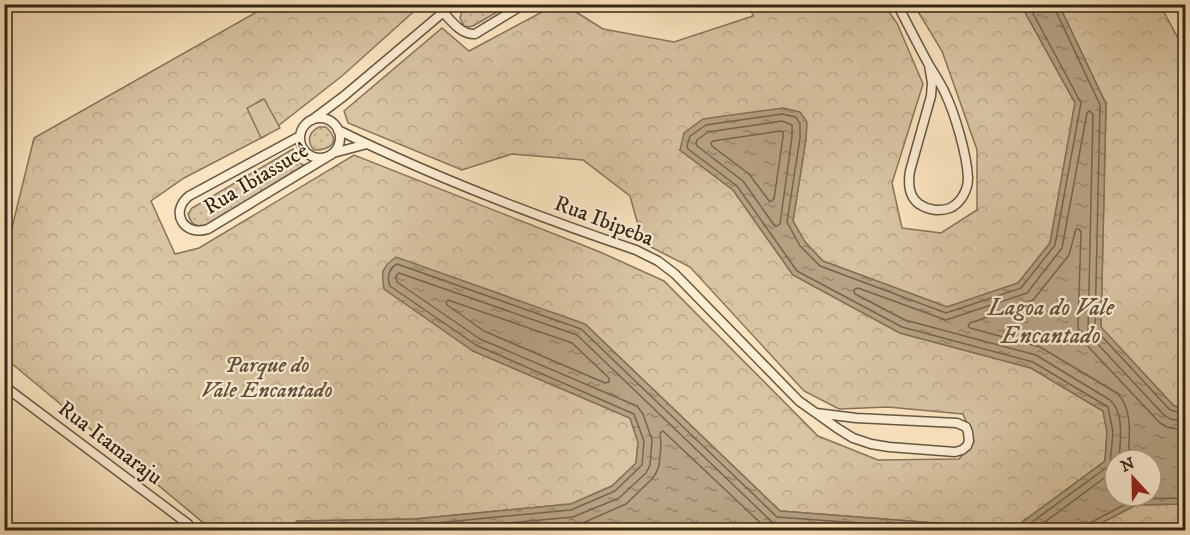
<svg xmlns="http://www.w3.org/2000/svg" width="1190" height="535" font-family="'IM FELL DW Pica',serif">
<style>
.green{fill:url(#green-dots);stroke:#86755b;stroke-width:1.5}
.forest{fill:url(#forest-crowns);stroke:#86755b;stroke-width:1.5}
.pitch{fill:#d8c4a2;stroke:#86755b;stroke-width:1.5}
.water{fill:url(#water-ripples);stroke:#837158;stroke-width:1.5;fill-rule:evenodd}
.lines{fill:none;stroke-linecap:round;stroke-linejoin:round}
.shore{stroke:#76644c;stroke-width:1.5}
.minor-casing{stroke:#66563f;stroke-width:11}
.minor{stroke:#fcedd5;stroke-width:8}
.labels{text-anchor:middle;dominant-baseline:central;stroke-width:4.5;stroke-linejoin:round;paint-order:stroke}
.street-label{font-size:22px;fill:#342614;stroke:#fcedd5}
.park-label{font-size:22px;font-style:italic;fill:#5d4e38;stroke:#fcedd5}
.water-label{font-size:24px;font-style:italic;fill:#62523c;stroke:#fcedd5}
</style>
<defs>
<pattern id="green-dots" width="8" height="8" patternUnits="userSpaceOnUse" patternTransform="scale(1.5)"><rect width="8" height="8" fill="#d8c4a2"/><path d="M2 2h.1M6 6h.1" fill="none" stroke="#baa88b" stroke-width="1.8" stroke-linecap="round"/></pattern>
<pattern id="forest-crowns" width="20" height="18" patternUnits="userSpaceOnUse" patternTransform="scale(1.5)"><rect width="20" height="18" fill="#d8c4a2"/><path d="M2 6a3 3 0 1 1 6 0M12 15a3 3 0 1 1 6 0" fill="none" stroke="#baa88b"/></pattern>
<pattern id="water-ripples" width="26" height="14" patternUnits="userSpaceOnUse" patternTransform="scale(1.5)"><rect width="26" height="14" fill="#b7a385"/><path d="M2 4q2-2 4 0t4 0M15 11q2-2 4 0t4 0" fill="none" stroke="#96856c"/></pattern>
</defs>
<rect width="100%" height="100%" fill="#fae4bf"/>
<filter id="stains"><feTurbulence type="fractalNoise" baseFrequency=".00333" numOctaves="4"/><feColorMatrix values="0 0 0 0 .2 0 0 0 0 .09 0 0 0 0 .02 0 0 0 .5 -.17"/></filter>
<radialGradient id="worn" r=".72"><stop offset=".6" stop-color="#630" stop-opacity="0"/><stop offset="1" stop-color="#630" stop-opacity=".3"/></radialGradient>
<path class="green" d="M 470,4 L 509,4 L 509,5 L 473,26 L 468,27 L 464,26 L 460,18 L 462,11 Z
M 319,127 L 326,127 C 341,141 332,150 314,150 C 306,141 309,132 319,127 Z
M 293,149 C 295,156 297,163 304,165 L 206,226 C 195,227 191,224 188,214 L 192,208 Z"/>
<path class="forest" d="M 269,5 L 421,5 L 342,76 L 265,136 L 184,178 L 151,201 L 175,254 L 199,248 L 354,155 L 600,252 L 664,281 L 818,436 L 878,460 L 959,459 L 974,441 L 963,414 L 888,407 L 839,409 L 804,391 L 690,267 L 643,243 L 630,196 L 583,160 L 512,154 L 462,170 L 348,123 L 344,111 L 442,28 L 469,51 L 555,5 L 565,5 L 603,29 L 674,42 L 753,16 L 750,5 L 884,5 L 897,23 L 923,84 L 892,183 L 902,228 L 941,233 L 977,210 L 977,150 L 942,51 L 914,5 L 1021,5 L 1075,103 L 1050,243 L 1018,283 L 947,307 L 823,261 L 805,242 L 793,221 L 806,139 L 680,150 L 733,190 L 793,275 L 900,333 L 1031,368 L 1103,411 L 1107,432 L 1105,461 L 1013,529 L 780,511 L 585,324 L 473,351 L 630,418 L 638,442 L 636,464 L 612,486 L 571,504 L 415,519 L 297,521 L 292,527 L 292,530 L 212,530 L 5,358 L 5,256 L 34,138 Z
M 1059,5 L 1160,5 L 1185,51 L 1185,409 L 1174,406 L 1101,328 L 1106,104 Z
M 1185,504 L 1185,530 L 1088,530 L 1136,505 Z"/>
<path class="pitch" d="M 264,99 L 280,128 L 261,138 L 247,108 Z"/>
<path class="water" d="M 1021,5 L 1059,5 L 1106,104 L 1101,327 L 1174,406 L 1185,409 L 1185,504 L 1136,505 L 1088,530 L 292,530 L 292,527 L 297,521 L 415,519 L 571,504 L 612,486 L 636,463 L 638,442 L 630,418 L 473,351 L 384,289 C 381,272 381,268 396,257 L 585,324 L 780,511 L 1013,529 L 1105,461 L 1107,432 L 1103,411 L 1031,368 L 900,333 L 793,275 L 733,190 L 680,150 L 684,133 L 703,119 L 783,108 L 800,112 L 807,122 L 806,139 L 793,221 L 805,242 L 823,261 L 947,307 L 1018,283 L 1050,243 L 1075,103 ZM 1115,460 L 1151,460 L 1151,496 L 1115,496 Z"/>
<g class="lines">
<path class="shore" d="M 1054,4 L 1055,9 L 1100,105 L 1095,329 L 1170,410 L 1186,414
M 782,121 L 792,125 L 792,137 L 780,224 L 777,226 L 774,225 L 743,181 L 697,146 L 696,143 L 697,140 L 708,132 Z
M 780,131 L 783,132 L 783,137 L 774,199 L 770,202 L 749,174 L 712,146 L 711,143 L 713,141 Z
M 448,300 L 572,343 L 609,378 L 609,382 L 605,383 L 484,331 L 447,305 L 446,302 Z
M 1119,460 C 1120,442 1125,413 1110,400 L 1036,355 L 905,320 L 855,294 L 854,291 L 855,289 L 858,288 L 946,320 L 1027,293 L 1062,248 L 1087,113 L 1089,111 L 1091,112 L 1093,114 L 1088,332 L 1091,337 L 1164,415 L 1170,419 L 1186,422
M 1128,460 C 1129,439 1134,410 1117,393 L 1040,347 L 970,328 L 968,326 L 970,323 L 1026,304 L 1034,299 L 1069,255 L 1076,229 L 1079,229 L 1081,232 L 1078,327 L 1081,339 L 1160,423 L 1167,427 L 1186,431
M 297,530 L 301,527 L 415,525 L 571,510 L 615,491 L 642,465 L 644,441 L 634,414 L 476,345 L 390,286 C 387,277 388,269 397,264 L 581,329 L 777,517 L 953,530
M 432,530 L 573,517 L 619,498 L 646,473 L 650,465 L 652,440 L 643,414 L 637,406 L 480,339 L 397,282 L 396,276 L 399,273 L 577,335 L 773,523 L 779,525 L 855,530
M 529,530 L 576,526 L 626,504 L 652,479 L 656,473 L 659,466 L 661,445 L 660,433 L 663,431 L 768,530
M 1021,530 L 1110,465 L 1113,432 L 1108,407 L 1033,362 L 902,327 L 797,271 L 737,186 L 688,149 L 687,146 L 690,136 L 706,125 L 782,114 L 796,117 L 800,124 L 800,138 L 787,222 L 800,246 L 820,266 L 946,313 L 1021,288 L 1055,245 L 1081,103 L 1028,4
M 1034,530 L 1115,470
M 1087,530 L 1087,526 L 1090,523 L 1135,499 L 1186,498"/>
<g class="minor-casing">
<path id="minor" d="M 897,4 C 908,25 918,45 929,65 C 935,75 941,84 945,93 C 955,114 967,155 968,178 C 968,190 961,203 950,208 C 940,212 928,210 919,204 C 908,196 908,183 910,171 L 931,96 L 932,83 L 929,65
M 444,13 C 452,22 462,35 475,34 L 524,4
M300 138a20 20 0 1 1 40 0a20 20 0 1 1-40 0Z
M 312,120 L 344,96 L 453,4
M 338,130 C 434,177 535,216 636,250 L 658,261 L 675,274 L 799,401 L 837,428 L 853,438 L 871,444 L 889,447 L 955,452 L 962,450 L 967,446 L 969,441 L 968,432 L 966,427 L 957,423 L 856,418 L 816,413
M 300,136 L 189,196 C 169,212 184,237 208,229 L 327,157
M 333,153 L 367,144
M 4,386 L 188,524 L 192,530"/>
</g>
<use href="#minor" class="minor"/>
</g>
<g class="labels">
<g class="street-label">
<text transform="translate(256 179) rotate(-31)">Rua Ibiassucê</text>
<text transform="translate(604 221) rotate(21)">Rua Ibipeba</text>
<text transform="translate(110 443) rotate(37)">Rua Itamaraju</text>
</g>
<g class="park-label">
<text x="267" y="365">Parque do<tspan x="267" dy="25">Vale Encantado</tspan></text>
</g>
<g class="water-label">
<text x="1051" y="308">Lagoa do Vale<tspan x="1051" dy="28">Encantado</tspan></text>
</g>
</g>
<rect width="1190" height="535" fill="none" stroke="#fae4bf" stroke-width="24"/>
<rect x="6" y="6" width="1178" height="523" fill="none" stroke="#342614" stroke-width="3"/>
<rect x="12" y="12" width="1166" height="511" fill="none" stroke="#342614" stroke-width="1.5"/>
<g transform="translate(1133 478) rotate(338)"><circle r="28" fill="#fcedd5" stroke="#ac9d88" stroke-width="1.5"/>
<path d="M0-4.5L10 22L0 15L-10 22Z" fill="#8f2418"/>
<text y="-9" font-size="16" font-weight="bold" text-anchor="middle" fill="#342614">N</text>
</g>
<rect width="100%" height="100%" filter="url(#stains)"/>
<rect width="100%" height="100%" fill="url(#worn)"/>
</svg>
